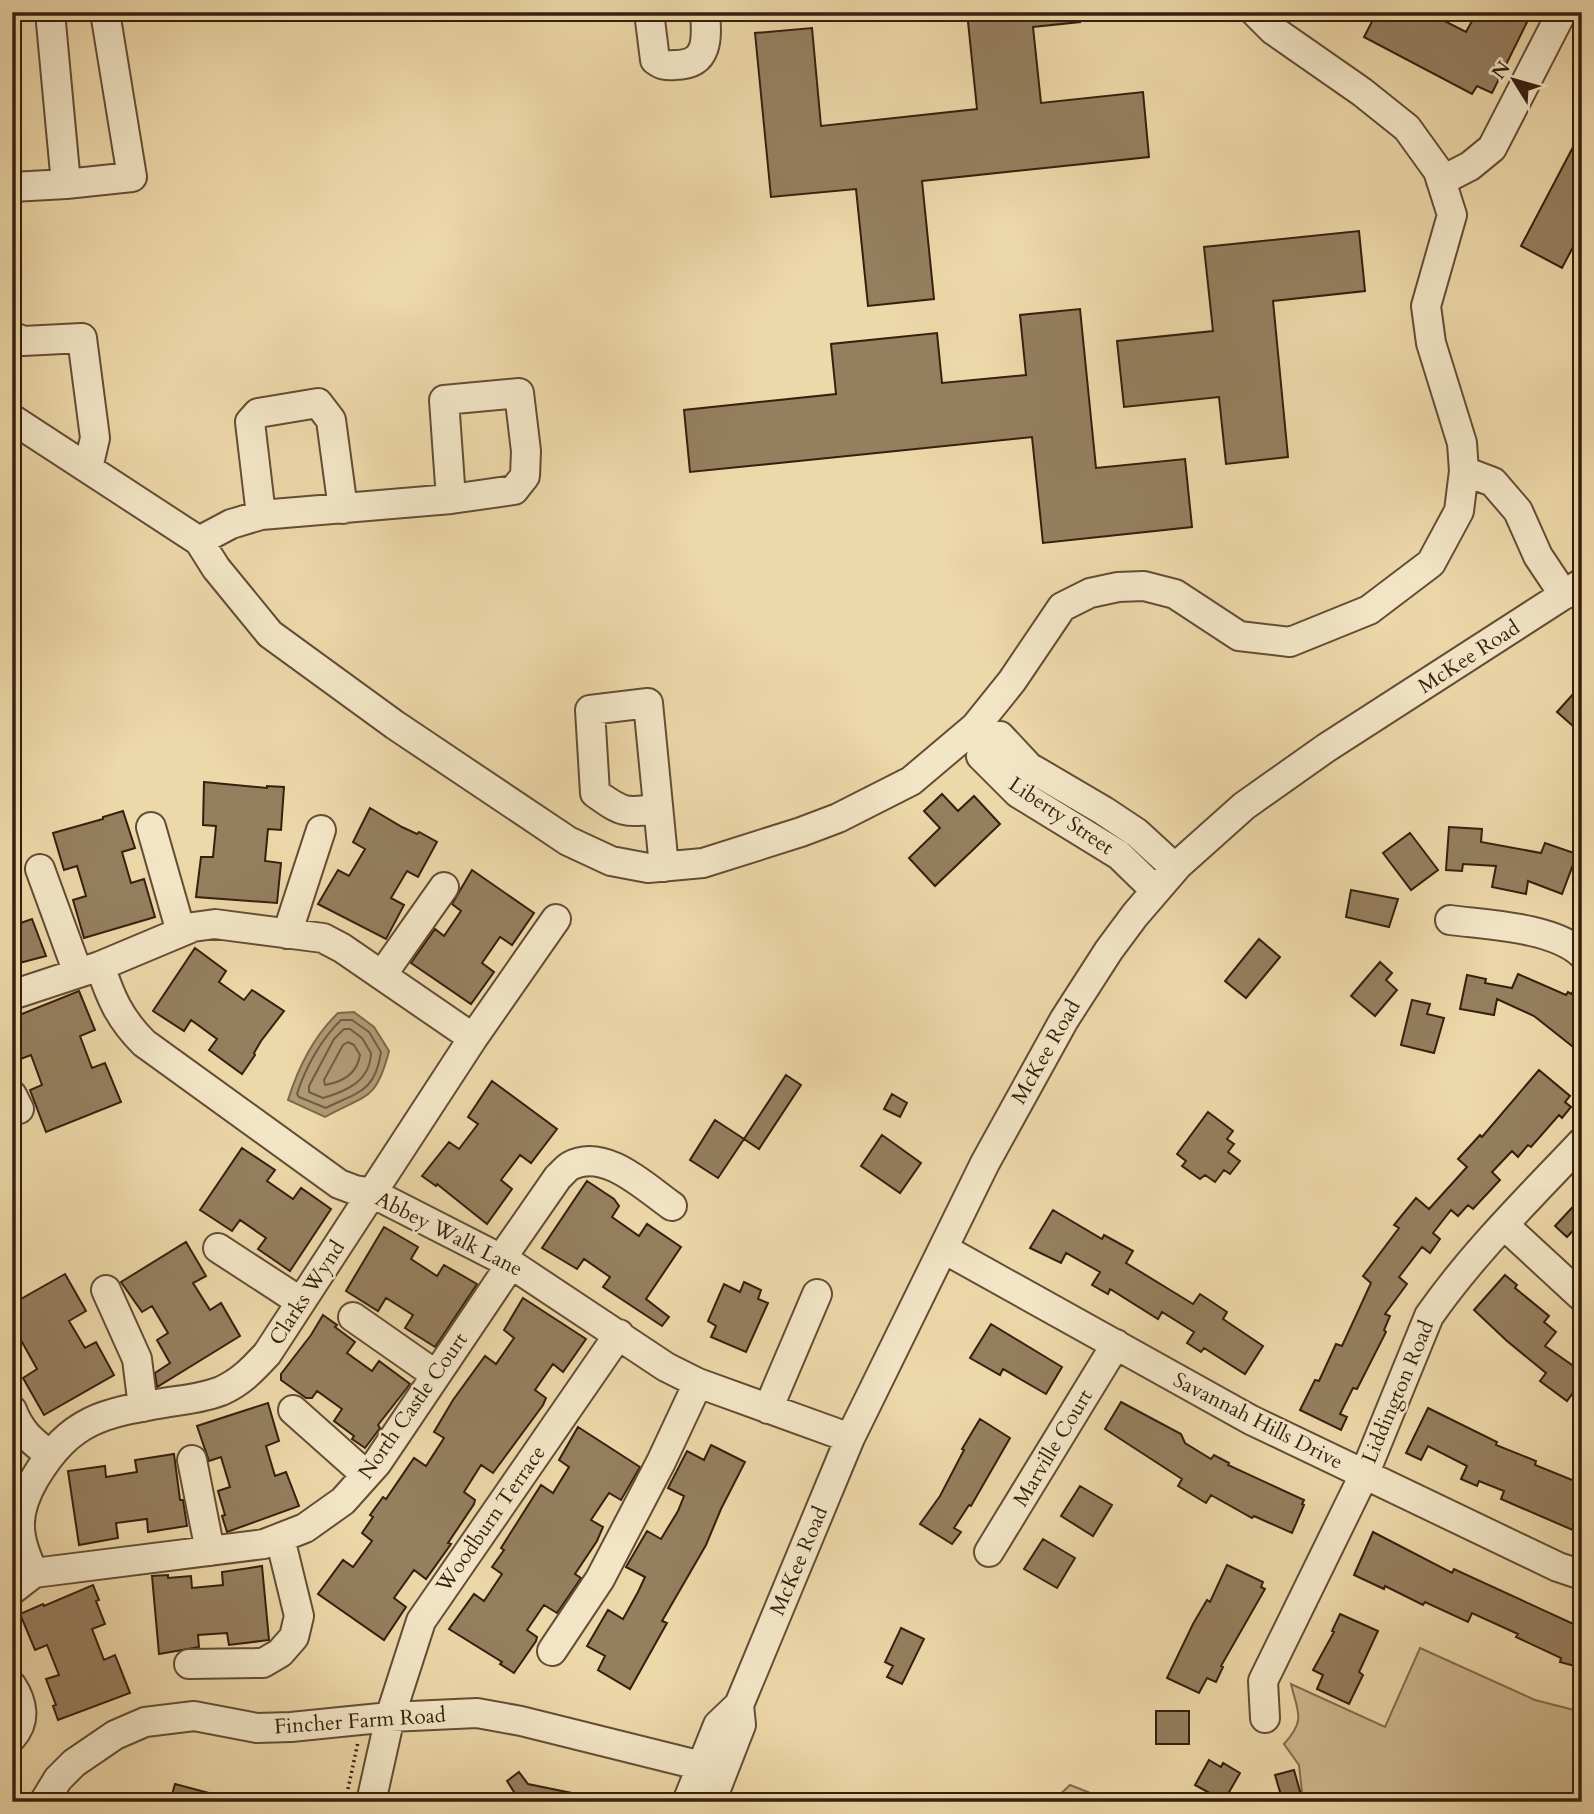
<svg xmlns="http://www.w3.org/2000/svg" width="1594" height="1814" font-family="Cardo,serif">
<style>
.green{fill:#ceb98f;stroke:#826c4e;stroke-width:2}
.water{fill:#af9974;stroke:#7f684b;stroke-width:2}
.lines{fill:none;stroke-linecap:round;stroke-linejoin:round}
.shore{stroke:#725c41;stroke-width:2}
.building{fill:#957f5f;stroke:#361f0e;stroke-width:2}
.minor-casing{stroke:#644d35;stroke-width:32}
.path{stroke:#361f0e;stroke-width:3.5;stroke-dasharray:2 3.5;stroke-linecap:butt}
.minor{stroke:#f3e6c7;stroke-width:28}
.labels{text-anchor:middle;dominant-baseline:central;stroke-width:5;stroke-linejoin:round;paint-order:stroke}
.street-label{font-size:21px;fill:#361f0e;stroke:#f3e6c7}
</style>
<rect width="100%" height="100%" fill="#edd8a9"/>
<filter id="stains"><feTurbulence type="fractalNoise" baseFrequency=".00286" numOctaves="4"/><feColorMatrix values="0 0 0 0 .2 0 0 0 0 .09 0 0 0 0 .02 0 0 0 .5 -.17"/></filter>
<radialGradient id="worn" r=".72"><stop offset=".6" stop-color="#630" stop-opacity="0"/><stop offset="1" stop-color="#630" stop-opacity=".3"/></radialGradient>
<path class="green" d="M 1420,1648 L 1535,1700 L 1582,1712 L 1582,1802 L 1303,1802 L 1299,1765 L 1284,1744 C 1306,1720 1298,1713 1291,1684 L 1385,1727 Z
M 1070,1785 L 1113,1802 L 1052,1802 Z"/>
<path class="water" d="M 354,1012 L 374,1027 L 389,1051 C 376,1102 366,1094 325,1117 L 288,1100 C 298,1068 314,1036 338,1013 Z"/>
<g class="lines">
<path class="shore" d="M 352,1020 L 369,1032 L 381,1052 C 375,1093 357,1092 326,1108 L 299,1097 L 297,1094 C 305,1068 322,1038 341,1020 Z
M 344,1029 L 350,1029 L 362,1038 L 371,1053 C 370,1081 347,1091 323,1098 L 309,1092 L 309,1086 L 334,1039 Z
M 348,1042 L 354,1045 L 360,1055 C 357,1074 343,1082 325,1085 L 324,1080 L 343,1045 Z"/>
</g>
<path class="building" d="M 967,12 L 1079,12 L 1080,22 L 1033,27 L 1041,103 L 1143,92 L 1149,157 L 922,181 L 934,299 L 868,306 L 856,189 L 771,197 L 755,33 L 812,28 L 821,126 L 977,109 Z
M 1377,12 L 1427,12 L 1466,32 L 1477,12 L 1532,12 L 1492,93 L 1477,86 L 1472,94 L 1364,37 Z
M 1582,130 L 1582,230 L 1562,268 L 1521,246 Z
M 1359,231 L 1365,291 L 1273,301 L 1288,457 L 1226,464 L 1219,397 L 1124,407 L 1117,341 L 1213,331 L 1204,247 Z
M 1080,309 L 1096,468 L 1185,459 L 1192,527 L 1043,543 L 1032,437 L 690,472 L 684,410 L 836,394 L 831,344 L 937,333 L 942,383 L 1026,375 L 1020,315 Z
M 1582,684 L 1582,734 L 1557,712 Z
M 204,782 L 267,788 L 267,786 L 284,787 L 281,830 L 268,829 L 265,861 L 281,863 L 277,903 L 196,897 L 201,857 L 213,857 L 216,826 L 203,825 Z
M 942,794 L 958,811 L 974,796 L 1000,824 L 935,886 L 909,858 L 940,828 L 924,811 Z
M 370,808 L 402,827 L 417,834 L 419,832 L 437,842 L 418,877 L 407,871 L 391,898 L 404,905 L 386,939 L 318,904 L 338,870 L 349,876 L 365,849 L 353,842 Z
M 123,811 L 135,848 L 122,852 L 131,883 L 144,879 L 155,917 L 84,938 L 73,900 L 86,896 L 77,866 L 64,870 L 53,833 L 103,819 L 103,817 Z
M 1449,827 L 1482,829 L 1481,842 L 1541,853 L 1545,843 L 1577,854 L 1562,894 L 1528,881 L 1526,894 L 1492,887 L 1496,866 L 1463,864 L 1462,871 L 1446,870 Z
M 1410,833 L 1438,870 L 1411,890 L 1383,853 Z
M 472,870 L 534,913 L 512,945 L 500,937 L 482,963 L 494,972 L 471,1004 L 411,963 L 435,929 L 444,936 L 461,911 L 452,904 Z
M 1351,890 L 1398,899 L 1389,927 L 1346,917 Z
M 32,919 L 46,956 L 12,965 L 12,926 Z
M 1259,939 L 1280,957 L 1246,998 L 1225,981 Z
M 195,948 L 226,971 L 219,982 L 244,1000 L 252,990 L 284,1011 L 261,1041 L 254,1053 L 255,1055 L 242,1074 L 209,1050 L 217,1039 L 191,1020 L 184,1031 L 153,1011 Z
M 1380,962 L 1392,973 L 1386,980 L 1397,990 L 1375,1016 L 1351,996 Z
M 1518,974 L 1566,995 L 1568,992 L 1571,994 L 1582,981 L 1582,1054 L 1534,1016 L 1497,999 L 1494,1015 L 1460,1009 L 1467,975 L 1486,979 L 1485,983 L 1512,988 Z
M 79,991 L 95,1030 L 80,1036 L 92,1068 L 105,1063 L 121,1102 L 46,1132 L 30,1090 L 42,1085 L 31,1055 L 18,1060 L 12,1046 L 12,1018 Z
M 1412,1000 L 1430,1004 L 1427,1014 L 1444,1018 L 1434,1053 L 1401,1045 Z
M 1539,1070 L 1570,1096 L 1565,1102 L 1571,1107 L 1562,1118 L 1559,1115 L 1531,1147 L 1528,1145 L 1518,1157 L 1512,1151 L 1492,1172 L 1500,1180 L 1473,1209 L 1468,1205 L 1458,1216 L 1451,1210 L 1433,1233 L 1440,1239 L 1430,1253 L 1422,1247 L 1399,1277 L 1407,1284 L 1385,1314 L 1390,1316 L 1384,1330 L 1386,1332 L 1357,1389 L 1353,1388 L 1340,1414 L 1347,1417 L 1341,1430 L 1300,1410 L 1315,1380 L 1319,1381 L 1336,1344 L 1342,1346 L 1371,1283 L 1363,1276 L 1399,1228 L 1394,1225 L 1416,1198 L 1429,1209 L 1467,1167 L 1458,1159 L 1480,1135 L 1482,1137 Z
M 786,1075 L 801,1085 L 759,1149 L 744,1139 Z
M 492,1081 L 557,1129 L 531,1163 L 520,1155 L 501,1180 L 512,1189 L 487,1224 L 437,1184 L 436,1186 L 422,1176 L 449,1142 L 459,1149 L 478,1124 L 468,1117 Z
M 892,1094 L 907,1103 L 900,1117 L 884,1109 Z
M 1208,1112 L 1233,1131 L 1227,1139 L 1234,1144 L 1228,1152 L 1240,1161 L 1230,1174 L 1224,1170 L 1215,1182 L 1205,1175 L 1200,1179 L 1182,1166 L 1186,1161 L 1177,1154 Z
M 715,1120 L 744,1139 L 718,1178 L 690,1160 Z
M 882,1135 L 921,1163 L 900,1193 L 861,1166 Z
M 242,1148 L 275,1170 L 267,1181 L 293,1199 L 301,1188 L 331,1209 L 290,1271 L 258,1249 L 266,1238 L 240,1220 L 232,1231 L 200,1210 Z
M 587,1181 L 614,1199 L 619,1206 L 612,1217 L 639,1236 L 647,1224 L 681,1247 L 646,1299 L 669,1317 L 662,1326 L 603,1287 L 610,1277 L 584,1259 L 577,1269 L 542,1248 Z
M 1582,1197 L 1582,1221 L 1567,1237 L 1555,1226 Z
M 1053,1210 L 1102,1239 L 1104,1235 L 1133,1251 L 1126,1263 L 1193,1304 L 1200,1294 L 1227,1312 L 1223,1319 L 1263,1346 L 1245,1374 L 1204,1348 L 1201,1352 L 1187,1343 L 1194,1332 L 1162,1312 L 1158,1319 L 1110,1289 L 1108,1294 L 1092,1285 L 1100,1272 L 1066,1253 L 1061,1263 L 1030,1248 Z
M 384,1227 L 418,1247 L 411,1259 L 437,1276 L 444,1265 L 477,1284 L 435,1347 L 405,1328 L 413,1315 L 386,1298 L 378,1311 L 346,1291 Z
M 186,1242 L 206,1276 L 193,1283 L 210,1310 L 221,1303 L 240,1336 L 157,1387 L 155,1373 L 170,1363 L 157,1340 L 168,1333 L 152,1306 L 142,1312 L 121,1282 Z
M 65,1274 L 86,1311 L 69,1321 L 85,1348 L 96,1342 L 114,1375 L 44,1415 L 23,1378 L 37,1369 L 22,1342 L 12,1347 L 12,1304 Z
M 1505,1275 L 1517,1285 L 1515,1288 L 1549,1316 L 1544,1322 L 1556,1332 L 1545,1346 L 1582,1372 L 1582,1380 L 1567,1401 L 1540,1381 L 1546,1373 L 1507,1341 L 1474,1310 Z
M 744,1282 L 761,1290 L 758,1299 L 768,1303 L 746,1352 L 711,1337 L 716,1326 L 708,1321 L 724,1284 L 740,1292 Z
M 523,1298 L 586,1339 L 563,1372 L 553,1364 L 535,1390 L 546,1398 L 543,1405 L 493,1473 L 481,1465 L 464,1492 L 475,1500 L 474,1504 L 448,1543 L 451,1544 L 426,1579 L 414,1570 L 394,1598 L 406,1607 L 384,1640 L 318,1594 L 343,1560 L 353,1567 L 372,1541 L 362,1533 L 373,1517 L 370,1515 L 383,1497 L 386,1499 L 414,1458 L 426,1466 L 444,1438 L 434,1432 L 453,1400 L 485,1356 L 496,1364 L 514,1338 L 504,1330 Z
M 323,1315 L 337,1325 L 335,1327 L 355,1342 L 347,1353 L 372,1371 L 379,1361 L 410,1384 L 378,1425 L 380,1428 L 365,1448 L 352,1439 L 354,1436 L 334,1421 L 342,1409 L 317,1391 L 312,1398 L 306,1398 L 281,1380 L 281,1374 L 311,1335 Z
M 991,1324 L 1062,1367 L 1046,1394 L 1003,1369 L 1000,1375 L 970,1358 Z
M 1121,1402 L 1181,1434 L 1185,1443 L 1211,1459 L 1214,1455 L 1229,1463 L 1228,1465 L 1304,1500 L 1302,1504 L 1304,1505 L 1292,1533 L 1254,1516 L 1252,1518 L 1211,1495 L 1206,1503 L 1178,1486 L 1182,1479 L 1105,1429 Z
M 268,1403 L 279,1441 L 266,1446 L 275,1476 L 286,1472 L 299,1506 L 227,1532 L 222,1516 L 225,1515 L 218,1491 L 230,1487 L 221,1457 L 209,1461 L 197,1426 Z
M 1428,1408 L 1497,1442 L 1496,1445 L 1536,1461 L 1535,1465 L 1582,1484 L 1582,1528 L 1578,1526 L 1575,1531 L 1501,1499 L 1504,1491 L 1479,1481 L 1477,1486 L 1461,1479 L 1467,1466 L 1428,1446 L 1421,1460 L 1406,1453 Z
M 980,1419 L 1010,1438 L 971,1506 L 969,1505 L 954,1528 L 961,1532 L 952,1544 L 920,1524 L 940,1496 L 964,1450 L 962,1449 Z
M 578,1427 L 640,1467 L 621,1500 L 609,1493 L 591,1520 L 603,1527 L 597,1541 L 575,1574 L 581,1578 L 557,1613 L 544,1605 L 527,1630 L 537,1637 L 536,1641 L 514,1673 L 500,1664 L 502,1662 L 449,1629 L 474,1594 L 484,1601 L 502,1574 L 492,1567 L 504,1550 L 501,1548 L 541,1485 L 553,1493 L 569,1467 L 559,1460 Z
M 711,1445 L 745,1462 L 721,1509 L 706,1545 L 662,1621 L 667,1623 L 630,1689 L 598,1670 L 605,1656 L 587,1646 L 608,1610 L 623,1619 L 638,1592 L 645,1577 L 626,1567 L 647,1531 L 661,1539 L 678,1511 L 684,1496 L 668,1488 L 687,1451 L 704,1460 Z
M 174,1454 L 180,1500 L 183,1500 L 187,1526 L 148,1532 L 147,1519 L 116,1523 L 118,1538 L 79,1545 L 68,1471 L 105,1466 L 106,1477 L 137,1472 L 135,1460 Z
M 1080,1486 L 1112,1505 L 1093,1536 L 1061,1516 Z
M 1373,1532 L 1452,1573 L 1454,1569 L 1582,1628 L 1582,1668 L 1560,1662 L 1561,1658 L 1516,1637 L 1518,1634 L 1472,1613 L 1468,1622 L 1425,1602 L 1423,1605 L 1385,1586 L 1384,1589 L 1354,1575 Z
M 1043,1539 L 1075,1558 L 1057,1588 L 1024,1569 Z
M 1227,1565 L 1263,1582 L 1261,1587 L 1265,1589 L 1221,1666 L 1223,1667 L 1216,1682 L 1207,1678 L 1199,1693 L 1167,1678 L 1193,1624 L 1207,1600 L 1210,1602 Z
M 262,1566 L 269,1640 L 229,1645 L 227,1633 L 198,1635 L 199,1647 L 159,1654 L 152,1576 L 168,1575 L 168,1578 L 191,1576 L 192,1588 L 223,1585 L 222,1572 Z
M 93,1585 L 99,1600 L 96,1601 L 105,1624 L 92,1629 L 104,1660 L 115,1655 L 130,1693 L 58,1720 L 53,1706 L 56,1705 L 46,1679 L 59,1675 L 47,1645 L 35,1650 L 20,1614 L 43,1604 L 44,1606 Z
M 1340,1614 L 1378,1631 L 1359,1672 L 1363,1675 L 1349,1704 L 1317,1689 L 1323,1675 L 1313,1670 L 1334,1632 L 1332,1631 Z
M 901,1628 L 924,1639 L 902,1684 L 887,1677 L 893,1666 L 885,1662 Z
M 1156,1711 L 1189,1711 L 1189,1744 L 1156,1744 Z
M 1209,1760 L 1221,1767 L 1223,1763 L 1240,1773 L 1224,1801 L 1195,1785 Z
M 1294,1770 L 1303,1802 L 1283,1802 L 1275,1775 Z
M 519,1772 L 528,1784 L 582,1795 L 581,1802 L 515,1802 L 516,1795 L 507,1781 Z
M 175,1784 L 224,1797 L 223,1802 L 170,1802 Z"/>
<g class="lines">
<g class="minor-casing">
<path id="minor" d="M 50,12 L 66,184 L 132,177 L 105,12
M 649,12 L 655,60 C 662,65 666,66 675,65 C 709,65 707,38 705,12
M 1441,181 L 1470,166 L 1492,148 L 1562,12
M 12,187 L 66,184
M 12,336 L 23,341 L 82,338 L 95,438 L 88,468
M 12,419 L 199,541 L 216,568 L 270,634 L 395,725 L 568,841 L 611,861 L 648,868 L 703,863 L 801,832 L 838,818 L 911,781 L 975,727 L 1012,681 L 1062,607 L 1090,593 L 1118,587 L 1144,586 L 1175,594 L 1239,636 L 1290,642 L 1369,610 L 1431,563 L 1459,511 L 1464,471 L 1462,443 L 1431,343 L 1426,306 L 1452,215 L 1438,171 L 1407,128 L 1362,92 L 1273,30 L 1255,12
M 1464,471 L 1493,482 L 1518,511 L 1538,556 L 1564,595
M 261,515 L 250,422 L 258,413 L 318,403 L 331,420 L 343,509
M 199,541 L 231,524 L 261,515 L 451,499 L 514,490 L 525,476 L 526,451 L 519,393 L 444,400 L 451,499
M 658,809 C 624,813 623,813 595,793 L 590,710 L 648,703 L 664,867
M 151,827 L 181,932
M 40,869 L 78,973
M 1155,890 L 1119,855 L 1018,793 L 981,756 L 987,737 L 1000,736 L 1029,767 L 1104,811 L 1137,833 L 1175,868
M 1450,920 C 1488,925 1553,927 1582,954
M 287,934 L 321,830
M 100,966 C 111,998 119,1018 144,1043 L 339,1184 L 355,1190 L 372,1193 L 511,1264 L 666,1367 L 698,1383 L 850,1438
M 382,975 L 444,887
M 12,995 L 100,966 L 193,927 L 215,924 L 323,938 L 342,948 L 473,1038
M 12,1095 L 19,1109
M 1504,1225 L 1582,1297
M 218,1248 L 301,1302
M 944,1249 L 1251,1420 L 1558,1567 L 1582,1575
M 501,1259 L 558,1177 C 562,1174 566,1168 570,1166 C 605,1147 646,1188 672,1206
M 106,1290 L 137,1359 L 143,1407
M 353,1317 L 436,1375
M 768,1409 L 817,1294
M 12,1410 C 20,1431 31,1441 49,1454
M 293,1410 L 366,1475
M 192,1460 L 210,1551
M 989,1552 L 1116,1344
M 34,1573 C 16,1537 14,1514 35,1478 C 71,1418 104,1413 169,1402 C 186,1400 205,1397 221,1391 C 241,1382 252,1370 267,1354 L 473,1038 L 556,919
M 12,1590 L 34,1573 L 264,1544 L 305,1528 L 343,1501 L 377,1463 L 511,1264
M 552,1651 L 600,1579 L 661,1462 L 698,1383
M 189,1664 L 263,1663 L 280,1653 L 294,1637 L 299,1616 L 280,1538
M 12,1686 C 23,1703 26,1721 12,1737
M 1265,1718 L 1263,1681 L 1364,1475 L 1429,1316 C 1473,1253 1529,1198 1582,1142
M 44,1802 L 58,1779 L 74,1763 L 115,1735 L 145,1722 L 194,1716 L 257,1728 L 291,1727 L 390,1717 L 477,1713 L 521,1721 L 702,1766
M 371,1802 L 390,1717 L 421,1621 L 619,1334
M 687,1802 L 718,1725 L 739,1705 L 850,1438 L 985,1163 L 1064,1020 L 1109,950 L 1135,915 L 1178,865 L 1244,806 L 1326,748 L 1582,583
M 711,1802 L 741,1725 L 739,1705"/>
</g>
<path class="path" d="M 348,1789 L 358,1742"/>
<use href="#minor" class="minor"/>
</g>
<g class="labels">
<g class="street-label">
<text transform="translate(1469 657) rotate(-33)">McKee Road</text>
<text transform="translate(1061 816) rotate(34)">Liberty Street</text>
<text transform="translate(1046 1052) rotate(-60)">McKee Road</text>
<text transform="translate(449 1234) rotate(27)">Abbey Walk Lane</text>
<text transform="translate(307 1293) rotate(-57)">Clarks Wynd</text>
<text transform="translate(1398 1392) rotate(-67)">Liddington Road</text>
<text transform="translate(413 1406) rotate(-55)">North Castle Court</text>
<text transform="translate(1258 1421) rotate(27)">Savannah Hills Drive</text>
<text transform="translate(1053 1448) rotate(-59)">Marville Court</text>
<text transform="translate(491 1519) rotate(-55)">Woodburn Terrace</text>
<text transform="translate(799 1561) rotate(-67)">McKee Road</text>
<text transform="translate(360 1721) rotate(-4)">Fincher Farm Road</text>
</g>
</g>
<rect width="1594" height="1814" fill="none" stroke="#edd8a9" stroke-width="42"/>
<rect x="14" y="14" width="1566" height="1786" fill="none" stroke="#361f0e" stroke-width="3.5"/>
<rect x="21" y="21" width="1552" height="1772" fill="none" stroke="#361f0e" stroke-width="2"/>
<g transform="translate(1514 80) rotate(307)" stroke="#f3e6c7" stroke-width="5" paint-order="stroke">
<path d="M0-5L12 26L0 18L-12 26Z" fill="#361f0e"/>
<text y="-10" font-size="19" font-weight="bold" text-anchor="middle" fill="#361f0e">N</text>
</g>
<rect width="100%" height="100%" filter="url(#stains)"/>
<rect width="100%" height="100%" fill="url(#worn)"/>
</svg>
